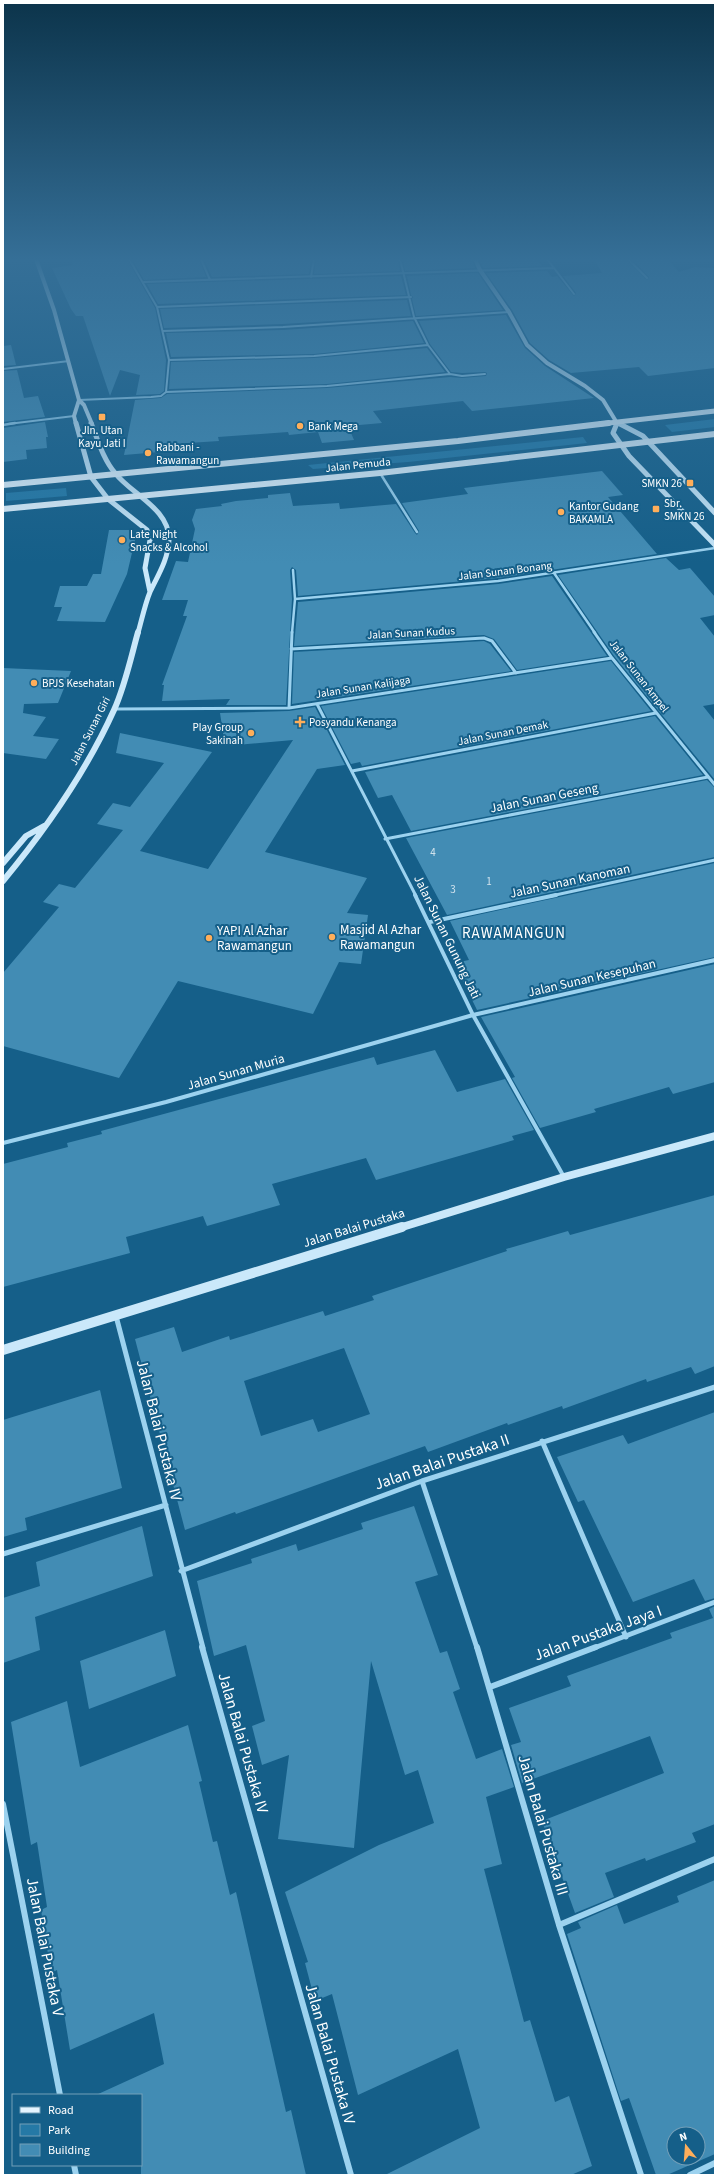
<svg xmlns="http://www.w3.org/2000/svg" width="718" height="2178" font-family="'Source Sans 3',sans-serif">
<style>
.green{fill:#2579a6}
.building{fill:#428cb4;fill-rule:evenodd}
.lines{fill:none;stroke-linecap:round;stroke-linejoin:round}
.street-far5{stroke:#9cd2ef;stroke-width:2}
.street-far4{stroke:#9cd2ef;stroke-width:2.5}
.street-far3{stroke:#9cd2ef;stroke-width:3}
.street-far2{stroke:#9cd2ef;stroke-width:4}
.street-far1{stroke:#9cd2ef;stroke-width:5}
.street{stroke:#9cd2ef;stroke-width:6}
.secondary-far4{stroke:#cae8fa;stroke-width:4}
.secondary-far3{stroke:#cae8fa;stroke-width:5}
.secondary-far2{stroke:#cae8fa;stroke-width:6}
.secondary-far1{stroke:#cae8fa;stroke-width:8}
.secondary{stroke:#cae8fa;stroke-width:10}
.primary-far1{stroke:#e4f4ff;stroke-width:5}
.primary{stroke:#e4f4ff;stroke-width:6}
.poi-dot{fill:#ffae5a;stroke:#155f89;stroke-width:1.5}
.labels{text-anchor:middle;dominant-baseline:central;stroke-width:4;stroke-linejoin:round;paint-order:stroke}
.far-poi-label{font-size:11px;fill:#fff;stroke:#155f89;text-anchor:start}
.far-street-label{font-size:11px;fill:#fff;stroke:#155f89}
.number-label{font-size:11px;fill:#d0e2ec}
.street-label{font-size:13px;fill:#fff;stroke:#155f89}
.poi-label{font-size:13px;fill:#fff;stroke:#155f89;text-anchor:start}
.quarter-label{font-size:15px;letter-spacing:1px;fill:#fff;stroke:#155f89}
.near-street-label{font-size:16px;fill:#fff;stroke:#155f89}
</style>
<rect width="100%" height="100%" fill="#155f89"/>
<path class="green" d="M 715,419 L 715,427 L 672,432 L 665,425 Z
M 583,437 L 587,443 L 408,462 L 313,469 L 308,465 Z
M 66,488 L 67,496 L 6,501 L 6,493 Z"/>
<path class="building" d="M 70,259 L 127,259 L 155,308 L 166,360 L 164,391 L 160,394 L 136,395 L 140,375 L 120,370 L 110,396 L 83,316 L 76,316 L 71,309 L 52,268 L 73,265 Z
M 132,259 L 199,259 L 206,277 L 144,280 Z
M 204,259 L 311,259 L 309,274 L 212,277 Z
M 316,259 L 354,259 L 354,262 L 398,260 L 400,271 L 314,274 Z
M 409,259 L 472,259 L 475,268 L 405,271 L 403,260 Z
M 479,259 L 536,259 L 542,266 L 483,268 Z
M 599,259 L 626,259 L 647,280 L 649,277 L 632,259 L 667,259 L 679,272 L 695,267 L 715,268 L 715,368 L 648,376 L 639,367 L 571,373 L 549,360 L 530,343 L 512,310 L 486,273 L 547,271 L 552,277 L 557,276 L 574,296 L 576,293 L 563,276 L 602,273 L 596,262 L 601,262 Z
M 478,273 L 503,310 L 416,316 L 412,299 L 413,297 L 411,295 L 407,276 Z
M 401,276 L 406,295 L 158,304 L 147,284 Z
M 407,300 L 411,316 L 283,324 L 164,328 L 160,309 Z
M 506,315 L 525,348 L 545,366 L 594,398 L 472,411 L 463,401 L 373,411 L 382,423 L 348,426 L 354,440 L 322,443 L 318,432 L 289,435 L 288,432 L 218,437 L 219,441 L 158,445 L 159,452 L 124,455 L 135,400 L 161,398 L 167,394 L 327,388 L 450,377 L 462,378 L 486,376 L 487,373 L 485,372 L 462,373 L 451,372 L 430,344 L 419,321 Z
M 413,321 L 424,343 L 314,354 L 171,357 L 166,333 L 283,330 Z
M 11,345 L 16,365 L 3,366 L 3,346 Z
M 427,348 L 445,372 L 327,384 L 169,389 L 171,362 L 314,358 Z
M 17,370 L 24,398 L 38,396 L 45,417 L 3,422 L 3,371 Z
M 45,422 L 48,437 L 46,437 L 47,448 L 26,450 L 27,459 L 3,462 L 3,428 Z
M 602,471 L 623,495 L 608,497 L 657,554 L 498,578 L 298,596 L 296,570 L 292,567 L 290,570 L 292,599 L 286,705 L 226,705 L 230,699 L 162,701 L 164,685 L 162,685 L 187,616 L 183,616 L 188,600 L 162,600 L 176,561 L 188,562 L 195,529 L 192,520 L 196,509 L 222,506 L 221,504 L 236,501 L 268,498 L 268,495 L 290,493 L 293,506 L 339,503 L 340,509 L 396,504 L 415,533 L 417,535 L 419,531 L 402,503 L 468,494 L 464,488 Z
M 109,530 L 132,530 L 130,540 L 135,540 L 127,574 L 105,622 L 57,621 L 62,607 L 54,607 L 60,586 L 87,586 L 93,574 L 101,574 Z
M 666,558 L 679,570 L 690,568 L 715,597 L 715,615 L 700,618 L 715,637 L 715,704 L 703,706 L 715,721 L 715,780 L 614,656 L 558,575 Z
M 552,576 L 607,656 L 517,670 L 494,639 L 484,635 L 294,646 L 298,602 L 498,584 Z
M 484,641 L 490,644 L 511,671 L 292,704 L 294,652 Z
M 611,661 L 651,711 L 362,766 L 360,762 L 351,764 L 321,706 Z
M 3,668 L 71,671 L 58,703 L 24,704 L 23,713 L 46,717 L 33,736 L 59,739 L 46,759 L 3,753 Z
M 315,707 L 345,765 L 317,769 L 265,852 L 367,878 L 347,913 L 368,915 L 361,964 L 339,962 L 313,1014 L 178,981 L 119,1078 L 3,1046 L 3,973 L 59,907 L 43,902 L 59,884 L 75,888 L 123,830 L 97,824 L 113,803 L 130,807 L 164,763 L 116,753 L 120,733 L 212,752 L 140,851 L 208,869 L 293,740 L 225,746 L 220,713 L 289,711 Z
M 655,716 L 703,775 L 411,831 L 392,795 L 378,798 L 365,772 Z
M 707,780 L 715,788 L 715,857 L 447,915 L 406,838 Z
M 715,863 L 715,957 L 477,1010 L 454,963 L 469,960 L 450,921 Z
M 715,964 L 715,1082 L 673,1094 L 669,1087 L 594,1109 L 596,1112 L 540,1128 L 512,1078 L 515,1077 L 481,1017 Z
M 435,1050 L 457,1092 L 505,1079 L 534,1130 L 512,1136 L 514,1140 L 376,1180 L 366,1158 L 272,1184 L 280,1205 L 207,1226 L 203,1216 L 126,1237 L 130,1253 L 3,1287 L 3,1164 L 68,1147 L 67,1143 L 102,1134 L 101,1131 L 322,1071 L 374,1057 L 377,1065 Z
M 715,1195 L 715,1366 L 695,1374 L 691,1367 L 647,1382 L 646,1379 L 563,1409 L 562,1406 L 508,1425 L 507,1423 L 428,1452 L 425,1446 L 236,1514 L 235,1512 L 185,1530 L 135,1339 L 174,1327 L 182,1352 L 229,1336 L 230,1340 L 323,1311 L 325,1316 L 374,1300 L 372,1296 L 507,1251 L 506,1249 L 568,1231 L 570,1235 ZM 344,1348 L 370,1414 L 318,1432 L 313,1419 L 261,1436 L 244,1381 Z
M 100,1390 L 122,1488 L 25,1518 L 27,1530 L 3,1537 L 3,1420 Z
M 715,1412 L 715,1598 L 705,1601 L 694,1579 L 633,1602 L 584,1500 L 578,1502 L 557,1457 L 623,1435 L 628,1444 Z
M 414,1506 L 438,1575 L 415,1582 L 440,1653 L 447,1651 L 460,1689 L 453,1692 L 476,1759 L 502,1749 L 514,1787 L 486,1797 L 502,1864 L 484,1869 L 524,2022 L 530,2020 L 555,2102 L 569,2096 L 592,2166 L 571,2175 L 385,2175 L 480,2128 L 458,2049 L 358,2095 L 332,1994 L 315,2001 L 305,1963 L 308,1962 L 285,1892 L 379,1845 L 434,1823 L 418,1770 L 405,1775 L 371,1661 L 354,1848 L 278,1839 L 289,1755 L 262,1765 L 252,1726 L 265,1721 L 246,1645 L 214,1656 L 197,1581 L 252,1563 L 251,1559 L 296,1544 L 298,1551 L 363,1529 L 361,1523 Z
M 142,1526 L 153,1576 L 35,1617 L 40,1650 L 3,1663 L 3,1598 L 40,1586 L 36,1562 Z
M 715,1606 L 715,1824 L 692,1833 L 696,1842 L 646,1861 L 645,1858 L 605,1873 L 614,1897 L 575,1913 L 542,1821 L 664,1773 L 650,1736 L 522,1783 L 511,1745 L 521,1742 L 509,1708 L 571,1686 L 567,1676 L 672,1638 L 670,1633 L 713,1618 L 709,1609 Z
M 165,1630 L 176,1676 L 89,1709 L 80,1661 Z
M 67,1701 L 80,1767 L 188,1725 L 202,1781 L 199,1782 L 213,1842 L 217,1841 L 230,1895 L 236,1892 L 286,2112 L 291,2110 L 306,2175 L 141,2175 L 141,2095 L 96,2095 L 164,2064 L 154,2013 L 70,2050 L 57,1970 L 51,1973 L 41,1910 L 47,1907 L 37,1842 L 31,1845 L 11,1722 Z
M 715,1880 L 715,2154 L 667,2175 L 656,2175 L 629,2098 L 621,2101 L 567,1934 L 581,1928 L 578,1922 L 617,1905 L 624,1924 L 679,1902 L 677,1896 ZM 674,2134 L 698,2134 L 698,2158 L 674,2158 Z"/>
<g class="lines">
<path class="street-far5" d="M 201,259 L 210,280
M 400,259 L 414,317 L 428,345 L 450,374
M 547,259 L 574,294
M 628,259 L 647,278
M 311,277 L 314,259
M 144,282 L 554,268
M 157,307 L 411,297
M 163,331 L 283,327 L 509,312
M 169,360 L 314,356 L 428,345
M 3,369 L 69,361
M 450,374 L 462,376 L 485,374
M 166,392 L 327,386 L 450,374
M 79,400 L 151,397 L 161,396 L 166,392 L 169,360 L 157,307 L 129,259
M 8,424 L 74,416"/>
<path class="street-far4" d="M 3,425 L 15,423
M 380,473 L 417,532
M 554,573 L 595,633
M 295,599 L 498,581 L 715,548
M 292,633 L 295,599 L 293,570"/>
<path class="street-far3" d="M 594,632 L 612,658 L 715,785
M 291,649 L 484,638 L 492,641 L 516,673
M 317,704 L 416,896
M 289,708 L 292,632
M 115,709 L 289,708 L 612,658
M 352,771 L 656,713
M 385,839 L 708,777
M 551,896 L 715,860"/>
<path class="street-far2" d="M 415,895 L 473,1015 L 564,1177
M 430,922 L 556,895
M 3,1143 L 166,1102 L 473,1015 L 715,960"/>
<path class="street-far1" d="M 116,1316 L 203,1648
M 542,1441 L 626,1637
M 422,1481 L 477,1648
M 3,1554 L 166,1505
M 181,1571 L 422,1481 L 715,1387
M 594,1648 L 715,1602"/>
<path class="street" d="M 202,1647 L 351,2175
M 477,1647 L 559,1925 L 641,2175
M 490,1687 L 596,1647
M 3,1804 L 60,2095
M 559,1925 L 715,1859
M 74,2165 L 76,2175
M 690,2175 L 715,2163"/>
<path class="secondary-far4" d="M 36,259 L 54,310 L 79,400 L 84,405 L 92,424
M 475,259 L 480,270 L 509,312 L 527,345 L 547,363 L 585,386 L 603,400 L 617,423
M 617,423 L 620,424
M 76,424 L 74,416 L 79,400
M 616,424 L 617,423"/>
<path class="secondary-far3" d="M 76,423 L 91,477 L 108,499 L 147,530 L 150,540 L 145,568 L 150,592
M 91,423 C 98,440 103,459 115,473 C 131,494 170,509 169,540 C 168,560 158,575 150,592 C 145,604 142,619 138,633
M 617,423 L 613,433 L 629,456 L 715,545
M 618,423 L 643,436 L 715,513"/>
<path class="secondary-far2" d="M 3,863 L 26,836 L 44,826
M 3,881 C 46,829 86,772 114,710 C 125,686 131,657 138,632"/>
<path class="secondary-far1" d="M 399,1228 L 564,1177 L 715,1136"/>
<path class="secondary" d="M 3,1350 L 402,1227"/>
<path class="primary-far1" d="M 600,424 L 715,411"/>
<path class="primary" d="M 3,485 L 458,441 L 609,423
M 3,509 L 380,473 L 715,434"/>
</g>
<linearGradient id="sky" x2="0" y2="1"><stop stop-color="#0c344b"/><stop offset="0.46" stop-color="#356f97"/><stop offset="1" stop-color="#356f97" stop-opacity="0"/></linearGradient>
<rect width="718" height="564" fill="url(#sky)"/>
<g class="poi-dot">
<rect x="98" y="413" width="8" height="8" rx="2"/>
<circle cx="300" cy="426" r="4"/>
<circle cx="148" cy="453" r="4"/>
<rect x="686" y="479" width="8" height="8" rx="2"/>
<rect x="652" y="505" width="8" height="8" rx="2"/>
<circle cx="561" cy="512" r="4"/>
<circle cx="122" cy="540" r="4"/>
<circle cx="34" cy="683" r="4"/>
<path d="M298 716h4v4h4v4h-4v4h-4v-4h-4v-4h4z"/>
<circle cx="251" cy="733" r="4"/>
<circle cx="332" cy="937" r="4"/>
<circle cx="209" cy="938" r="4"/>
</g>
<g class="labels">
<g class="far-poi-label">
<text x="308" y="426">Bank Mega</text>
<text x="102" y="430" text-anchor="middle">Jln. Utan<tspan x="102" dy="13">Kayu Jati I</tspan></text>
<text x="156" y="447">Rabbani -<tspan x="156" dy="13">Rawamangun</tspan></text>
<text x="682" y="483" text-anchor="end">SMKN 26</text>
<text x="664" y="503">Sbr.<tspan x="664" dy="13">SMKN 26</tspan></text>
<text x="569" y="506">Kantor Gudang<tspan x="569" dy="13">BAKAMLA</tspan></text>
<text x="130" y="534">Late Night<tspan x="130" dy="13">Snacks &amp; Alcohol</tspan></text>
<text x="42" y="683">BPJS Kesehatan</text>
<text x="309" y="722">Posyandu Kenanga</text>
<text x="243" y="727" text-anchor="end">Play Group<tspan x="243" dy="13">Sakinah</tspan></text>
</g>
<g class="far-street-label">
<text transform="translate(358 465) rotate(-6)">Jalan Pemuda</text>
<text transform="translate(505 571) rotate(-7)">Jalan Sunan Bonang</text>
<text transform="translate(411 633) rotate(-3)">Jalan Sunan Kudus</text>
<text transform="translate(639 676) rotate(52)">Jalan Sunan Ampel</text>
<text transform="translate(363 687) rotate(-9)">Jalan Sunan Kalijaga</text>
<text transform="translate(90 731) rotate(-63)">Jalan Sunan Giri</text>
<text transform="translate(503 733) rotate(-11)">Jalan Sunan Demak</text>
</g>
<g class="number-label">
<text x="433" y="852">4</text>
<text x="489" y="881">1</text>
<text x="453" y="889">3</text>
</g>
<g class="street-label">
<text transform="translate(544 798) rotate(-11)">Jalan Sunan Geseng</text>
<text transform="translate(570 881) rotate(-12)">Jalan Sunan Kanoman</text>
<text transform="translate(447 937) rotate(64)">Jalan Sunan Gunung Jati</text>
<text transform="translate(592 978) rotate(-13)">Jalan Sunan Kesepuhan</text>
<text transform="translate(236 1072) rotate(-16)">Jalan Sunan Muria</text>
<text transform="translate(354 1228) rotate(-17)">Jalan Balai Pustaka</text>
</g>
<g class="poi-label">
<text x="340" y="930">Masjid Al Azhar<tspan x="340" dy="15">Rawamangun</tspan></text>
<text x="217" y="931">YAPI Al Azhar<tspan x="217" dy="15">Rawamangun</tspan></text>
</g>
<g class="quarter-label">
<text x="514" y="933">RAWAMANGUN</text>
</g>
<g class="near-street-label">
<text transform="translate(159 1430) rotate(76)">Jalan Balai Pustaka IV</text>
<text transform="translate(442 1462) rotate(-19)">Jalan Balai Pustaka II</text>
<text transform="translate(598 1633) rotate(-20)">Jalan Pustaka Jaya I</text>
<text transform="translate(243 1743) rotate(74)">Jalan Balai Pustaka IV</text>
<text transform="translate(543 1825) rotate(74)">Jalan Balai Pustaka III</text>
<text transform="translate(45 1947) rotate(79)">Jalan Balai Pustaka V</text>
<text transform="translate(330 2054) rotate(74)">Jalan Balai Pustaka IV</text>
</g>
</g>
<rect width="718" height="2178" fill="none" stroke="#ffffff" stroke-width="8"/>
<rect x="12" y="2094" width="130" height="72" fill="#155f89" stroke="#739fb8"/>
<rect x="20" y="2107" width="20" height="6" fill="#e4f4ff" stroke="#739fb8"/>
<text x="48" y="2114" font-size="12" fill="#ffffff">Road</text>
<rect x="20" y="2124" width="20" height="12" fill="#2579a6" stroke="#739fb8"/>
<text x="48" y="2134" font-size="12" fill="#ffffff">Park</text>
<rect x="20" y="2144" width="20" height="12" fill="#428cb4" stroke="#739fb8"/>
<text x="48" y="2154" font-size="12" fill="#ffffff">Building</text>
<g transform="translate(686 2146) rotate(343)"><circle r="19" fill="#155f89" stroke="#739fb8"/>
<path d="M0-3L7 15L0 10L-7 15Z" fill="#ffae5a"/>
<text y="-6" font-size="11" font-weight="bold" text-anchor="middle" fill="#ffffff">N</text>
</g>
</svg>
